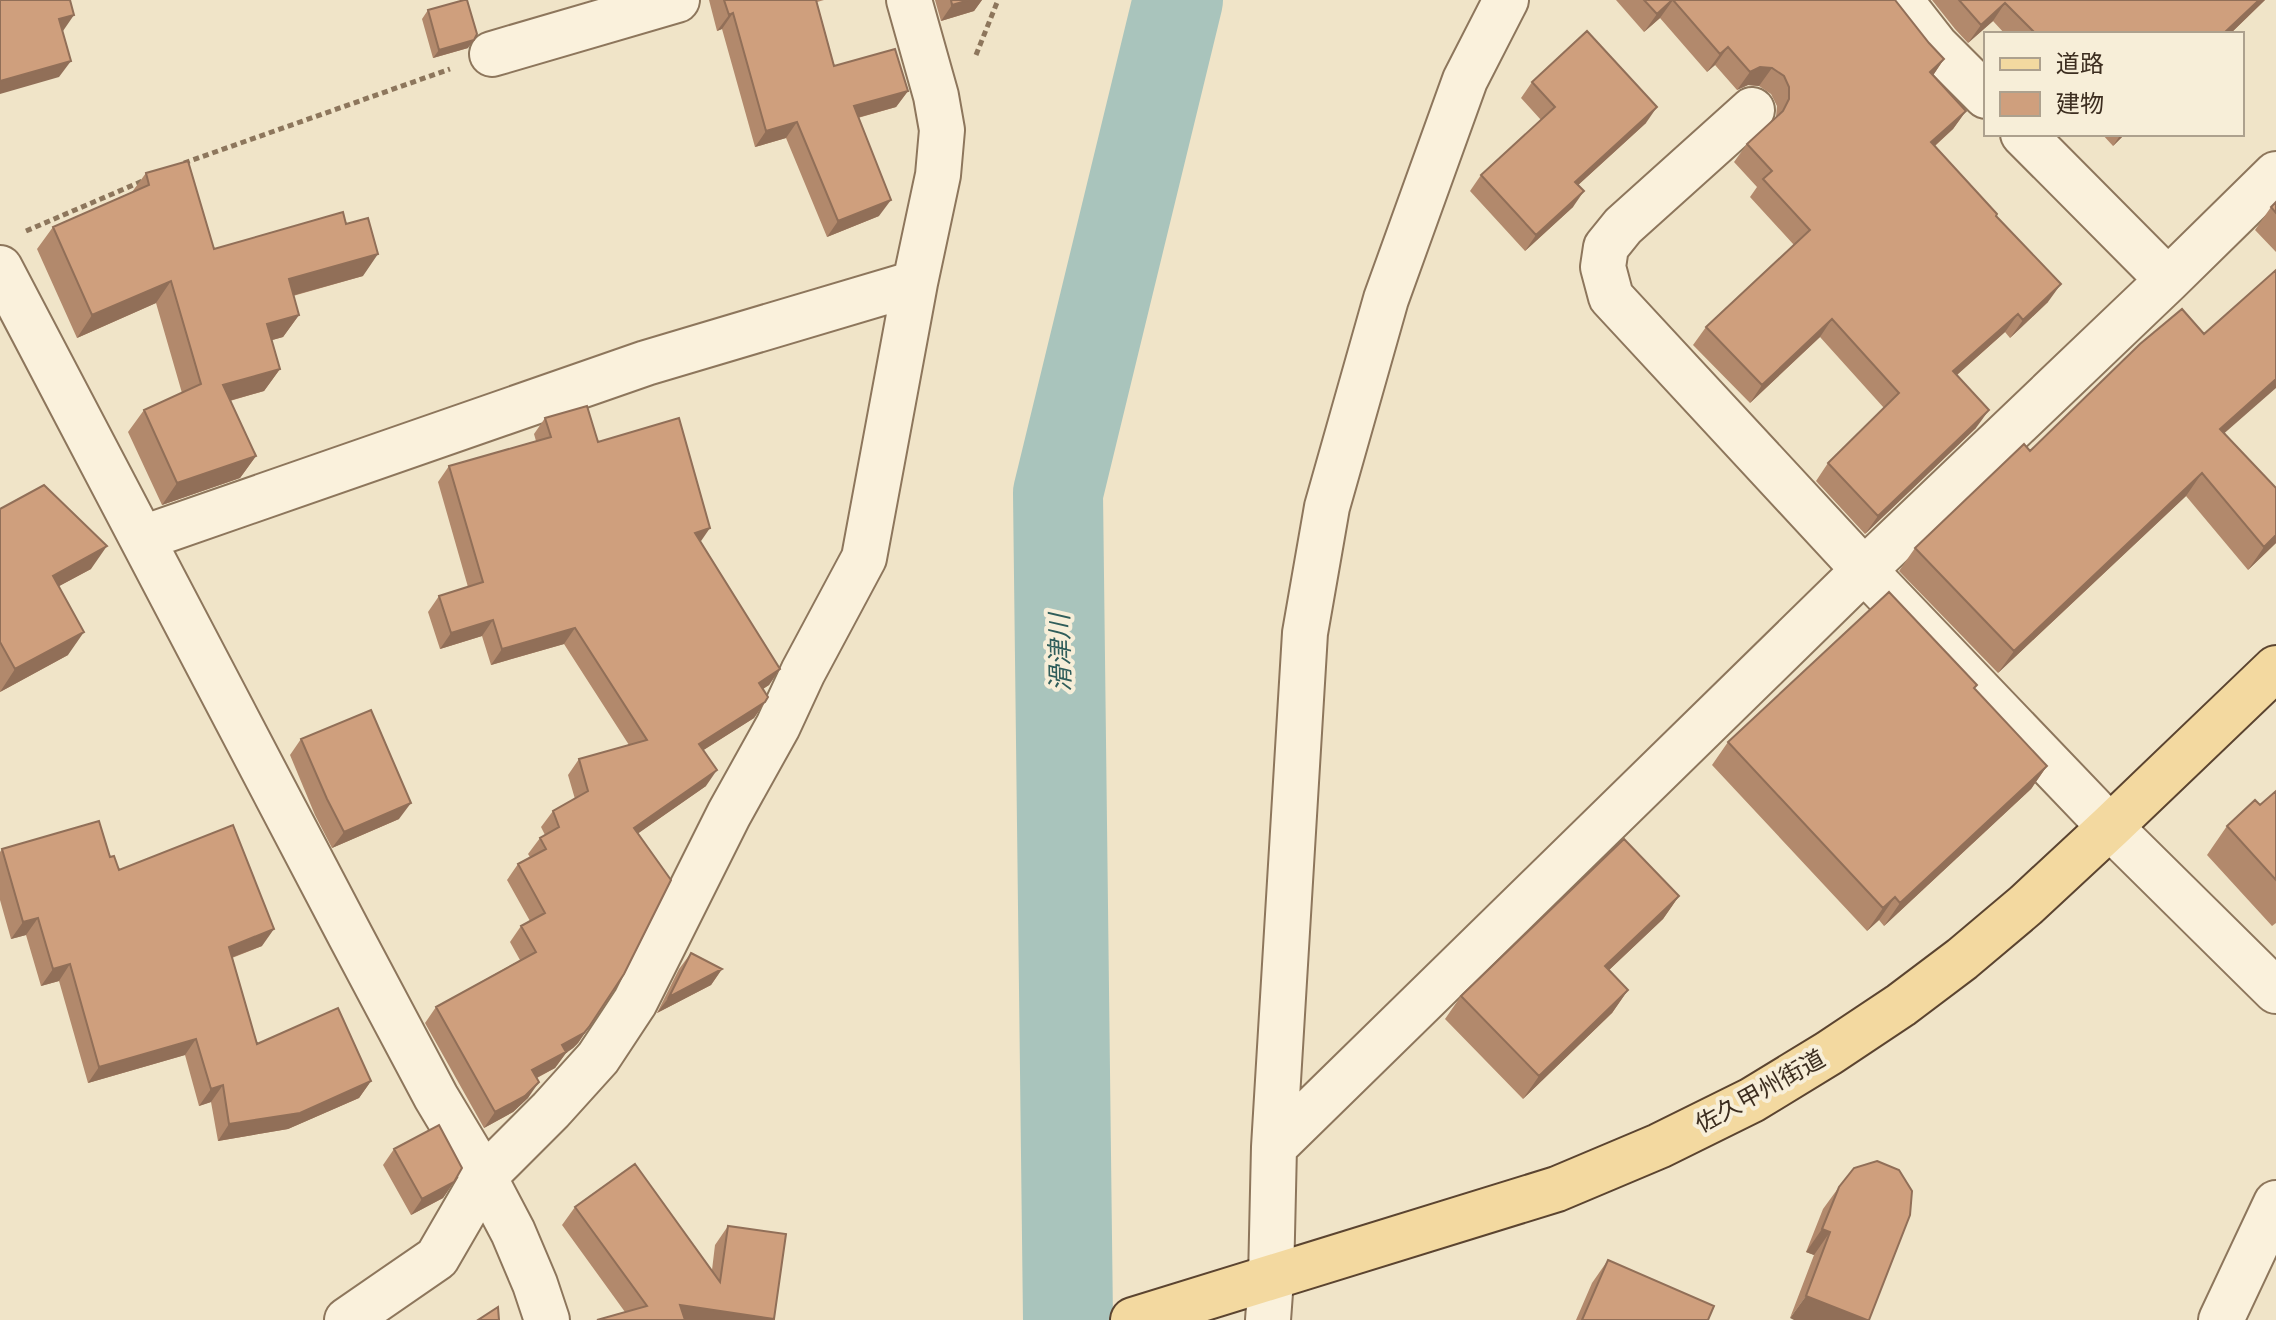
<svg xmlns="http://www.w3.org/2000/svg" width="2276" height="1320" font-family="'Source Serif 4','Noto Sans JP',serif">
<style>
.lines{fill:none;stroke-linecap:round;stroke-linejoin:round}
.river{stroke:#a9c4bc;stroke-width:90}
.minor-casing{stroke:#8d765c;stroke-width:48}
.major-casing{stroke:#5b4430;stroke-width:48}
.path{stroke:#8d765c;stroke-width:5;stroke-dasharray:6 4;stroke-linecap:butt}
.minor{stroke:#faf1dc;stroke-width:44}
.major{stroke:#f3d9a0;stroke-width:44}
.wall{fill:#b2896c}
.shaded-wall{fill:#916f58}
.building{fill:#cf9f7d;stroke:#916f58;stroke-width:2}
.labels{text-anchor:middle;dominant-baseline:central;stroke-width:8;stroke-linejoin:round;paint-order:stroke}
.street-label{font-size:24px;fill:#3d2e20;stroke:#f7eed8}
.water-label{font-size:26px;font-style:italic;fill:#2f5d5a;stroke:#f7eed8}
</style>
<rect width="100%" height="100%" fill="#f0e4c8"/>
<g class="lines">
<path class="river" d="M 1068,1320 L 1058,493 L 1178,0"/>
<g class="minor-casing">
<path id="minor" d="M 1900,0 L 1936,46 L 1986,96
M 492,54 L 677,0
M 1752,110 L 1623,226 L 1606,247 L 1603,267 L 1611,297 L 1864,570 L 2168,280 L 2276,174
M 2023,134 L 2168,280
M 0,268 L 351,937 L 436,1097 L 484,1177 L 513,1232 L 535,1284 L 547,1320
M 143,538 L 646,363 L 915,283
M 1274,1147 L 1864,570 L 2110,827 L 2276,991
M 347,1320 L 437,1258 L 484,1177 L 551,1110 L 598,1058 L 635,1002 L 729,814 L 778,726 L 803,672 L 864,558 L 915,283 L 938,175 L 942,130 L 936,96 L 909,0
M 1268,1320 L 1271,1279 L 1274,1147 L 1305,633 L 1327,507 L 1386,299 L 1465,80 L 1506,0
M 2221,1320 L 2276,1203"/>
</g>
<g class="major-casing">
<path id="major" d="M 1133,1320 L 1557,1189 L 1659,1146 L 1752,1100 L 1829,1053 L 1901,1005 L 1962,959 L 2026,905 L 2110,827 L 2276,668"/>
</g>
<path class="path" d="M 976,55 L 998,0
M 184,163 L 450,69
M 26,231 L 145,180"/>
<use href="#minor" class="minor"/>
<use href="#major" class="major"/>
</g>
<path class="wall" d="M 709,0 L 824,0 L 817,2 L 834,66 L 908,91 L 896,107 L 858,118 L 879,216 L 827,237 L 786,138 L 755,147 L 722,29 L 717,31 Z
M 935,0 L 982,0 L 974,11 L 941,21 Z
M 1616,0 L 1895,0 L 1929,43 L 1944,59 L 1933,75 L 1966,111 L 1953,129 L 1935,146 L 1996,216 L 2048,302 L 2010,338 L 2005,332 L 1957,375 L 1976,428 L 1865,534 L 1816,481 L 1828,463 L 1884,408 L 1820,337 L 1750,403 L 1693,345 L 1706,327 L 1794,245 L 1750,197 L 1757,187 L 1734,162 L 1747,144 L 1776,117 L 1777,106 L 1771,94 L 1759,86 L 1748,85 L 1737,90 L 1715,65 L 1707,72 L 1660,18 L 1644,32 Z
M 1932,0 L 2265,0 L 2230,34 L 2005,34 L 1993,21 L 1968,43 L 1955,29 Z
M 428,10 L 468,48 L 433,58 L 422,19 Z
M 1532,82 L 1646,123 L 1578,185 L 1573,207 L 1525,251 L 1470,191 L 1481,175 L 1541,120 L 1521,98 Z
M 2102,134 L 2125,134 L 2113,146 Z
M 146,173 L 214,249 L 363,276 L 293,296 L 299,315 L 283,337 L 272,340 L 280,369 L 264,391 L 230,401 L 256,456 L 240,478 L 162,505 L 128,432 L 144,410 L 182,393 L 156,303 L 77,338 L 37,249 L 53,227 L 132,192 Z
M 2276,202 L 2276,252 L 2255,230 L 2271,207 Z
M 2204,334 L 2225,433 L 2276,543 L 2248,570 L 2186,496 L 1998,673 L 1899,571 L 1915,548 L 2030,451 Z
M 545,418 L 598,442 L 701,542 L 780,669 L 769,685 L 763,689 L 765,702 L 754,718 L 703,750 L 706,786 L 638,833 L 589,1027 L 578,1043 L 573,1048 L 566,1053 L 555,1068 L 537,1078 L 528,1098 L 513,1112 L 484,1128 L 425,1023 L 436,1007 L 520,960 L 510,942 L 521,926 L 530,921 L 507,880 L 518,864 L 530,857 L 528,854 L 540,838 L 545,835 L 541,827 L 553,811 L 575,799 L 568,775 L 579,759 L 629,745 L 564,644 L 491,665 L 482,636 L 440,649 L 428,612 L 439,596 L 468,587 L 438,482 L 449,466 L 536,441 L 534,434 Z
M 0,509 L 91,569 L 59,586 L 68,655 L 0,692 Z
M 1975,689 L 2047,766 L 2031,789 L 1884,926 L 1879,920 L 1867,931 L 1712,765 L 1728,742 Z
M 301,739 L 399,819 L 332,848 L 315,815 L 290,755 Z
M 2276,791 L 2276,923 L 2272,926 L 2207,855 L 2227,826 L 2260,805 Z
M 2,849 L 110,857 L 119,870 L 262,946 L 232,958 L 257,1044 L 371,1081 L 359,1098 L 288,1129 L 218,1141 L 211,1102 L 199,1106 L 185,1055 L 88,1083 L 59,981 L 41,986 L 26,935 L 11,939 L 0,900 L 0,852 Z
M 1679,896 L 1663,919 L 1609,970 L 1628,990 L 1612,1013 L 1523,1099 L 1445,1019 L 1461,996 Z
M 691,953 L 722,969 L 711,985 L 657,1013 L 679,969 Z
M 394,1149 L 454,1182 L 443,1198 L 411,1215 L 383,1165 Z
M 1899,1170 L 1790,1318 L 1814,1255 L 1806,1252 L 1823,1209 L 1839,1187 Z
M 575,1207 L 712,1270 L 715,1245 L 728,1226 L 774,1319 L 773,1320 L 597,1320 L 625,1312 L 562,1225 Z
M 1608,1260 L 1708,1320 L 1576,1320 L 1592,1283 Z"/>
<path class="shaded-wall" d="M 969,0 L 982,0 L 974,11 L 941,21 L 952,5 Z
M 1673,0 L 1660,18 L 1644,32 L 1657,14 Z
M 2259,0 L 2265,0 L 2230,34 L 2223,34 Z
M 2005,3 L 1993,21 L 1968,43 L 1981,25 Z
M 733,13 L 722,29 L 717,31 L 729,15 Z
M 74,15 L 63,31 L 47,35 L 59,19 Z
M 474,40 L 468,48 L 433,58 L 439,50 Z
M 1728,47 L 1715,65 L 1707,72 L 1720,54 Z
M 1944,59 L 1932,77 L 1930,72 Z
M 71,61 L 59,77 L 0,94 L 0,81 Z
M 1760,67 L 1772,68 L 1759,86 L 1748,85 L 1737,90 L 1750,72 Z
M 908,91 L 896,107 L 842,122 L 854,106 Z
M 1657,107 L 1646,123 L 1564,198 L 1575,182 Z
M 1966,111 L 1953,129 L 1919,160 L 1931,142 Z
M 797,122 L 786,138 L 755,147 L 766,131 Z
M 2121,134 L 2125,134 L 2113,146 Z
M 1584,191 L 1573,207 L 1525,251 L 1536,235 Z
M 891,200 L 879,216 L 827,237 L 838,221 Z
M 378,254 L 363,276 L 273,301 L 289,279 Z
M 171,281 L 156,303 L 77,338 L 92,315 Z
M 2061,284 L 2048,302 L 2010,338 L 2023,320 Z
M 2018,314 L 2005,332 L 1941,389 L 1953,371 Z
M 299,315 L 283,337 L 251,346 L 267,324 Z
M 1832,319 L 1820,337 L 1750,403 L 1762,385 Z
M 280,369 L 264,391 L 207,407 L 223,385 Z
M 2276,379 L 2276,388 L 2204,451 L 2220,429 Z
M 1989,410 L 1976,428 L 1865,534 L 1878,516 Z
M 256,456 L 240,478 L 162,505 L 177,483 Z
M 2202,473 L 2186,496 L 1998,673 L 2014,651 Z
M 710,528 L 699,544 L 695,533 Z
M 2276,535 L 2276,543 L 2248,570 L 2264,547 Z
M 107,546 L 91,569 L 37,598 L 53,576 Z
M 493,620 L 482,636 L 440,649 L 451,633 Z
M 575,628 L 564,644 L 491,665 L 502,649 Z
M 84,632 L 68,655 L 0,692 L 15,669 Z
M 780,669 L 769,685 L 747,699 L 759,683 Z
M 765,702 L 754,718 L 688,760 L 699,744 Z
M 2047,766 L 2031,789 L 1884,926 L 1900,903 Z
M 717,770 L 706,786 L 623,844 L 634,828 Z
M 411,803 L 399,819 L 332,848 L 344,832 Z
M 1679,896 L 1663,919 L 1589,989 L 1605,966 Z
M 1895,897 L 1879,920 L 1867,931 L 1883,908 Z
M 38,918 L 26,935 L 11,939 L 23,922 Z
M 274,929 L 262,946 L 217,963 L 229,947 Z
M 70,964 L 59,981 L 41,986 L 53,969 Z
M 722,969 L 711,985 L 657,1013 L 669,997 Z
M 1628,990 L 1612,1013 L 1523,1099 L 1539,1076 Z
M 589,1027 L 578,1043 L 573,1048 L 566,1053 L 555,1068 L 521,1086 L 532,1070 L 562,1045 Z
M 196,1039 L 185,1055 L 88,1083 L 99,1067 Z
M 371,1081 L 359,1098 L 288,1129 L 218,1141 L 229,1124 Z
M 539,1082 L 528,1098 L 513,1112 L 484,1128 L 495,1112 Z
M 223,1085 L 211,1102 L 199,1106 L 211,1089 Z
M 454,1182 L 443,1198 L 411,1215 L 422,1199 Z
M 1822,1229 L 1830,1232 L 1814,1255 L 1806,1252 Z
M 1806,1296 L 1867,1320 L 1794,1320 L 1790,1318 Z
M 680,1305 L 774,1319 L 773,1320 L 670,1320 Z"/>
<path class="building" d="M 0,0 L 70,0 L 74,15 L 59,19 L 71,61 L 0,81 Z
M 464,0 L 467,0 L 477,34 L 474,40 L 439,50 L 428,10 Z
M 724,0 L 816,0 L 834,66 L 895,49 L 908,91 L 854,106 L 891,200 L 838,221 L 797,122 L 766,131 L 733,13 L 729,15 Z
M 951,0 L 969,0 L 952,5 Z
M 1644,0 L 1672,0 L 1657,14 Z
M 1673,0 L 1895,0 L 1929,43 L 1944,59 L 1930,72 L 1966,111 L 1931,142 L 1997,214 L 1996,216 L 2061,284 L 2023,320 L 2018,314 L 1953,371 L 1989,410 L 1878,516 L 1828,463 L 1899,393 L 1832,319 L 1762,385 L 1706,327 L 1810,230 L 1763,179 L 1772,171 L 1747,144 L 1783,111 L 1789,99 L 1789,87 L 1784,76 L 1772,68 L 1760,67 L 1750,72 L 1728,47 L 1720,54 Z
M 1959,0 L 2259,0 L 2223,34 L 2036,34 L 2005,3 L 1981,25 Z
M 1587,31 L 1657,107 L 1575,182 L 1584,191 L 1536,235 L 1481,175 L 1555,107 L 1532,82 Z
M 188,161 L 214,249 L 343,212 L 346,224 L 368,218 L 378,254 L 289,279 L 299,315 L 267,324 L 280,369 L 223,385 L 256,456 L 177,483 L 144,410 L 201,384 L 171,281 L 92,315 L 53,227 L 149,185 L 146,173 Z
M 2276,202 L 2276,213 L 2271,207 Z
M 2276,270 L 2276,379 L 2220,429 L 2276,488 L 2276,535 L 2264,547 L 2202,473 L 2014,651 L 1915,548 L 2024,444 L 2030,451 L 2140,344 L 2182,309 L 2204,334 Z
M 587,406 L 598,442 L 679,418 L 710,528 L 695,533 L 780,669 L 759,683 L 768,697 L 765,702 L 699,744 L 717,770 L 634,828 L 671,880 L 624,974 L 589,1027 L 584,1033 L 562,1045 L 566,1052 L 532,1070 L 539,1082 L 525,1096 L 495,1112 L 436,1007 L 536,952 L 521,926 L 545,913 L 518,864 L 546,849 L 540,838 L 559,827 L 553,811 L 588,791 L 579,759 L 647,740 L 575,628 L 502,649 L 493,620 L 451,633 L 439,596 L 483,582 L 449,466 L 551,437 L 545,418 Z
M 44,485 L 107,546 L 53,576 L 84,632 L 15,669 L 0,642 L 0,509 Z
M 1889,592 L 1977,685 L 1974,688 L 2047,766 L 1900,903 L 1895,897 L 1883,908 L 1728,742 Z
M 371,710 L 411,803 L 344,832 L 327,799 L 301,739 Z
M 2276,791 L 2276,880 L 2227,826 L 2255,800 L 2260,805 Z
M 99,821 L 110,857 L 114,856 L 119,870 L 233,825 L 274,929 L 229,947 L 257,1044 L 338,1008 L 371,1081 L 300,1113 L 229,1124 L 223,1085 L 211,1089 L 196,1039 L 99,1067 L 70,964 L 53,969 L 38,918 L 23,922 L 2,849 Z
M 1624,839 L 1679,896 L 1605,966 L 1628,990 L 1539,1076 L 1461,996 Z
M 691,953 L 722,969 L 669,997 Z
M 439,1125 L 462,1168 L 454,1182 L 422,1199 L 394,1149 Z
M 1877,1161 L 1899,1170 L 1912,1191 L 1910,1215 L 1869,1320 L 1867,1320 L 1806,1296 L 1830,1232 L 1822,1229 L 1839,1187 L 1854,1168 Z
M 635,1164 L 720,1282 L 728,1226 L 786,1234 L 774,1319 L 680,1305 L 685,1320 L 597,1320 L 647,1306 L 575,1207 Z
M 1608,1260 L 1714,1306 L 1708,1320 L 1582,1320 Z
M 498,1307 L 499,1320 L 478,1320 Z"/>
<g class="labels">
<g class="street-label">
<text transform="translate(1760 1091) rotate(-29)">佐久甲州街道</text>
</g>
<g class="water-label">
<text transform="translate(1060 653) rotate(-91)">滑津川</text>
</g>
</g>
<rect x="1984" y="32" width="260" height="104" fill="#f7eed8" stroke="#ada18e" stroke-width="2"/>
<rect x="2000" y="58" width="40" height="12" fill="#f3d9a0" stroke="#ada18e" stroke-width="2"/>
<text x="2056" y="72" font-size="24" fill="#3d2e20">道路</text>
<rect x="2000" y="92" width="40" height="24" fill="#cf9f7d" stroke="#ada18e" stroke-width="2"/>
<text x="2056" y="112" font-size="24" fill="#3d2e20">建物</text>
</svg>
